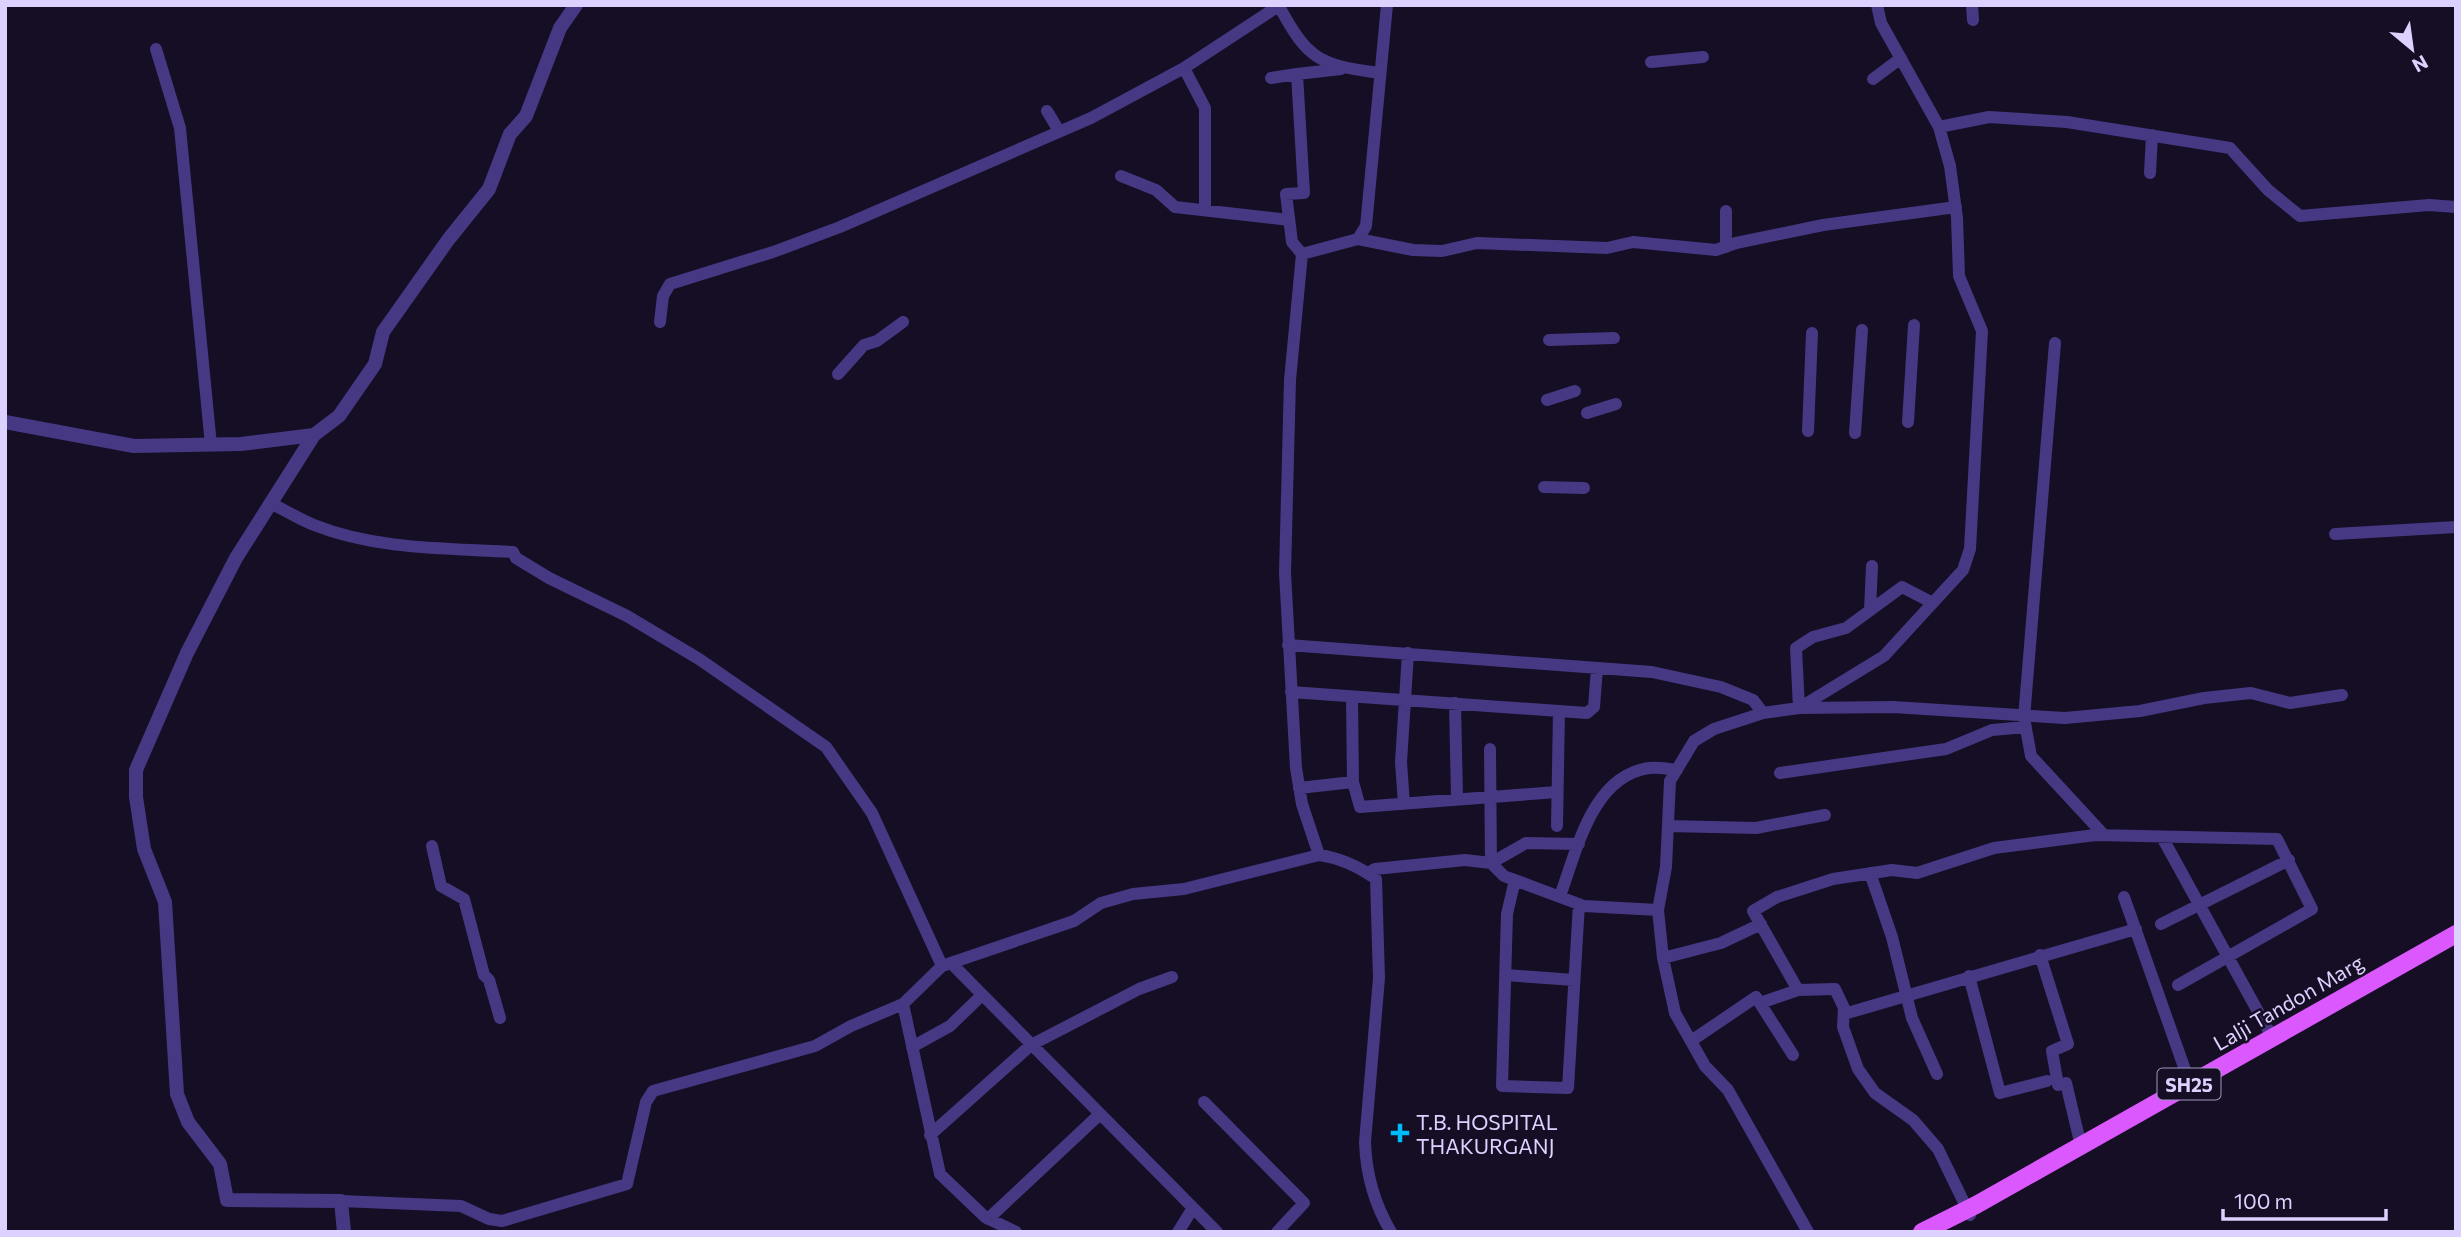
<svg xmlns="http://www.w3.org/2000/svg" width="2461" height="1237" font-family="Commissioner,sans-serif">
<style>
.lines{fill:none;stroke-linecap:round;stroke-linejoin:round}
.minor{stroke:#473884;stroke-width:12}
.tertiary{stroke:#473884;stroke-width:14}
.primary{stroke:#db58ff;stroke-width:18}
.poi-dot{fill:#00bbfc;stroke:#150e24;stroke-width:2.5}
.labels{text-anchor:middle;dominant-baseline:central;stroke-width:5;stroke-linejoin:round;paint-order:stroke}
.shield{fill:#150e24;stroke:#a196bd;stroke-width:2}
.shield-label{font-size:19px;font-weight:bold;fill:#ddd1ff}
.street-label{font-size:21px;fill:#ddd1ff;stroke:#150e24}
.poi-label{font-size:21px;fill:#ddd1ff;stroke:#150e24;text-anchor:start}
</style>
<rect width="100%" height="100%" fill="#150e24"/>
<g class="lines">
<path class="minor" d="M 1877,5 L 1881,23 L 1939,127 L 1950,166 L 1957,218 L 1959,276 L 1982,331 L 1970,549 L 1963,570 L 1884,656 L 1799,708 L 1796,648 L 1813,637 L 1846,628 L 1902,587 L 1931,602
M 1972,5 L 1973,20
M 1279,6 C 1308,60 1319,65 1380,73
M 156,49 L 180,128 L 211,445
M 1651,62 L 1703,57
M 1184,68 L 1205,108 L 1205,210
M 1297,74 L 1341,69
M 1271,78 L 1297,74 L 1304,193 L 1286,194 L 1292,242 L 1302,254
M 1873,79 L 1901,58
M 1047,111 L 1059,131
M 1939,127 L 1989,117 L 2067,122 L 2230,148 L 2268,190 L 2300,216 L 2429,205 L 2456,207
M 2150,173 L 2152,135
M 1121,176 L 1156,190 L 1175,207 L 1289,220
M 1358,239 L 1413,250 L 1442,251 L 1477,243 L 1607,248 L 1633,242 L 1716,250 L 1736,243 L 1823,225 L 1956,207
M 1726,247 L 1726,211
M 660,322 L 663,296 L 670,284 L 773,252 L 840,227 L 1091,118 L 1184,68 L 1280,5
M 1549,340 L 1614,338
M 2055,343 L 2024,718 L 2031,756 L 2104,835
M 838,374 L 864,345 L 877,341 L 903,322
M 1547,400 L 1575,391
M 1587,413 L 1616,404
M 1908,422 L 1914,325
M 1808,431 L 1812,333
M 1855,433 L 1862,330
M 1544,487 L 1584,488
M 270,503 C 285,510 299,519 314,525 C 377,550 447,548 513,552 L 516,558 L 549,578 L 627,616 L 699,659 L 826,747 L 872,813 L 942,966
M 2335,534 L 2456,527
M 1870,610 L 1872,566
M 1288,645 L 1652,672 L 1721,687 L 1753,700 L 1763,713
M 1291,692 L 1587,713 L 1594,707 L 1597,668
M 1352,697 L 1353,782
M 1455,703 L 1457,798
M 1490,749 L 1491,863
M 1780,773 L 1946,749 L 1992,730 L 2026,727
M 1299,788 L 1353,782 L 1360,807 L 1557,792
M 1404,804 L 1401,762 L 1408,653
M 1557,826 L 1559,711
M 1668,826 L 1756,828 L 1825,815
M 2162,837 L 2272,1037
M 432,846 L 441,886 L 464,899 L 484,975 L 489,980 L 500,1018
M 1319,855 L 1302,804 L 1296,768 L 1285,573 L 1290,380 L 1302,254 L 1358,239 L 1366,226 L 1387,5
M 1491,863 L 1526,843 L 1579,844
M 1368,873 L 1375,869 L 1465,860 L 1491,863 L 1504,876 L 1584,906 L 1658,910
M 1870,873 L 1892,937 L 1912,1018 L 1937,1074
M 1515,880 L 1507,914 L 1502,1086 L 1568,1088 L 1579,904
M 1560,896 C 1577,850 1592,776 1649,768 C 1658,767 1668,769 1677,770
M 2124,897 L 2190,1084
M 2161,924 L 2289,860
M 2040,955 L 2068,1044 L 2052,1051 L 2058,1085 L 2066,1083 L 2081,1146
M 1663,958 L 1721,943 L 1761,924
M 951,963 L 1217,1232
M 1505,975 L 1574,980
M 1969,976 L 2000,1093 L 2047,1081
M 1798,990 L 1753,911 L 1777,897 L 1833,879 L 1892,870 L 1917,873 L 1994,848 L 2095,835 L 2277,839 L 2312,909 L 2178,985
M 1760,1003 L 1798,990 L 1835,989 L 1844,1008 L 1843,1027 L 1858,1069 L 1875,1093 L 1913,1120 L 1938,1149 L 1970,1215
M 1844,1014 L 2136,929
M 1691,1041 L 1756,997 L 1793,1055
M 912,1047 L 950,1026 L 982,995
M 1204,1102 L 1304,1203 L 1277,1232
M 930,1135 L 1031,1045 L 1139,989 L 1172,977
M 341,1201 L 461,1206 L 489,1219 L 502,1221 L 627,1184 L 646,1102 L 653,1091 L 815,1046 L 851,1026 L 903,1004
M 988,1219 L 1100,1114
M 1016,1232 L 985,1217 L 940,1174 L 903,1004 L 942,966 L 1074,921 L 1101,903 L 1133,894 L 1184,889 L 1319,855 C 1341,858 1358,866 1376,879 L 1379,978 L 1365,1142 C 1366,1173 1375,1205 1391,1232
M 1178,1232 L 1193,1208
M 1808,1232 L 1728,1090 L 1705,1066 L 1675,1013 L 1663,958 L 1658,910 L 1666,867 L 1670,781 L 1694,741 L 1714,729 L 1763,713 L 1799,708 L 1893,707 L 2065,718 L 2140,711 L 2204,698 L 2251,693 L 2290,703 L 2342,695"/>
<path class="tertiary" d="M 5,422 L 134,446 L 241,444 L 314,435
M 344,1232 L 341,1201 L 227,1200 L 220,1164 L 188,1122 L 177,1094 L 165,902 L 144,849 L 136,797 L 136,770 L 187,653 L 236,558 L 314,435 L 339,416 L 375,364 L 383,332 L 448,240 L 489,189 L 510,134 L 526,116 L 560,28 L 576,5"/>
<path class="primary" d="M 1922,1232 L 1976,1205 L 2456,934"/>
</g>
<path class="poi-dot" d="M1396.5 1122.5h7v7h7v7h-7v7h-7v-7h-7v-7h7z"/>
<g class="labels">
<rect class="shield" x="2157.5" y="1068.5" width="63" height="31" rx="5"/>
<g class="shield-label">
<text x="2189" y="1084">SH25</text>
</g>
<g class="street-label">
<text transform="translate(2288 1002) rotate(-30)">Lalji Tandon Marg</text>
</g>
<g class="poi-label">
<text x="1416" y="1121">T.B. HOSPITAL<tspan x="1416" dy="24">THAKURGANJ</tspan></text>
</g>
</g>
<rect width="2461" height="1237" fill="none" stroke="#ddd1ff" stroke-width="14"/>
<g transform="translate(2412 49) rotate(151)" stroke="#150e24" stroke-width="5" paint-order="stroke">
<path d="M0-5L12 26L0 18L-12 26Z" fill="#ddd1ff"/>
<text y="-10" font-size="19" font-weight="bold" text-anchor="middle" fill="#ddd1ff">N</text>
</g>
<path d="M2223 1209v10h163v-10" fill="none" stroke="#ddd1ff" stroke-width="3.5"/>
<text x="2234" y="1209" font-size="21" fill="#ddd1ff" stroke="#150e24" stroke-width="5" paint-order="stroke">100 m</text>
</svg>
